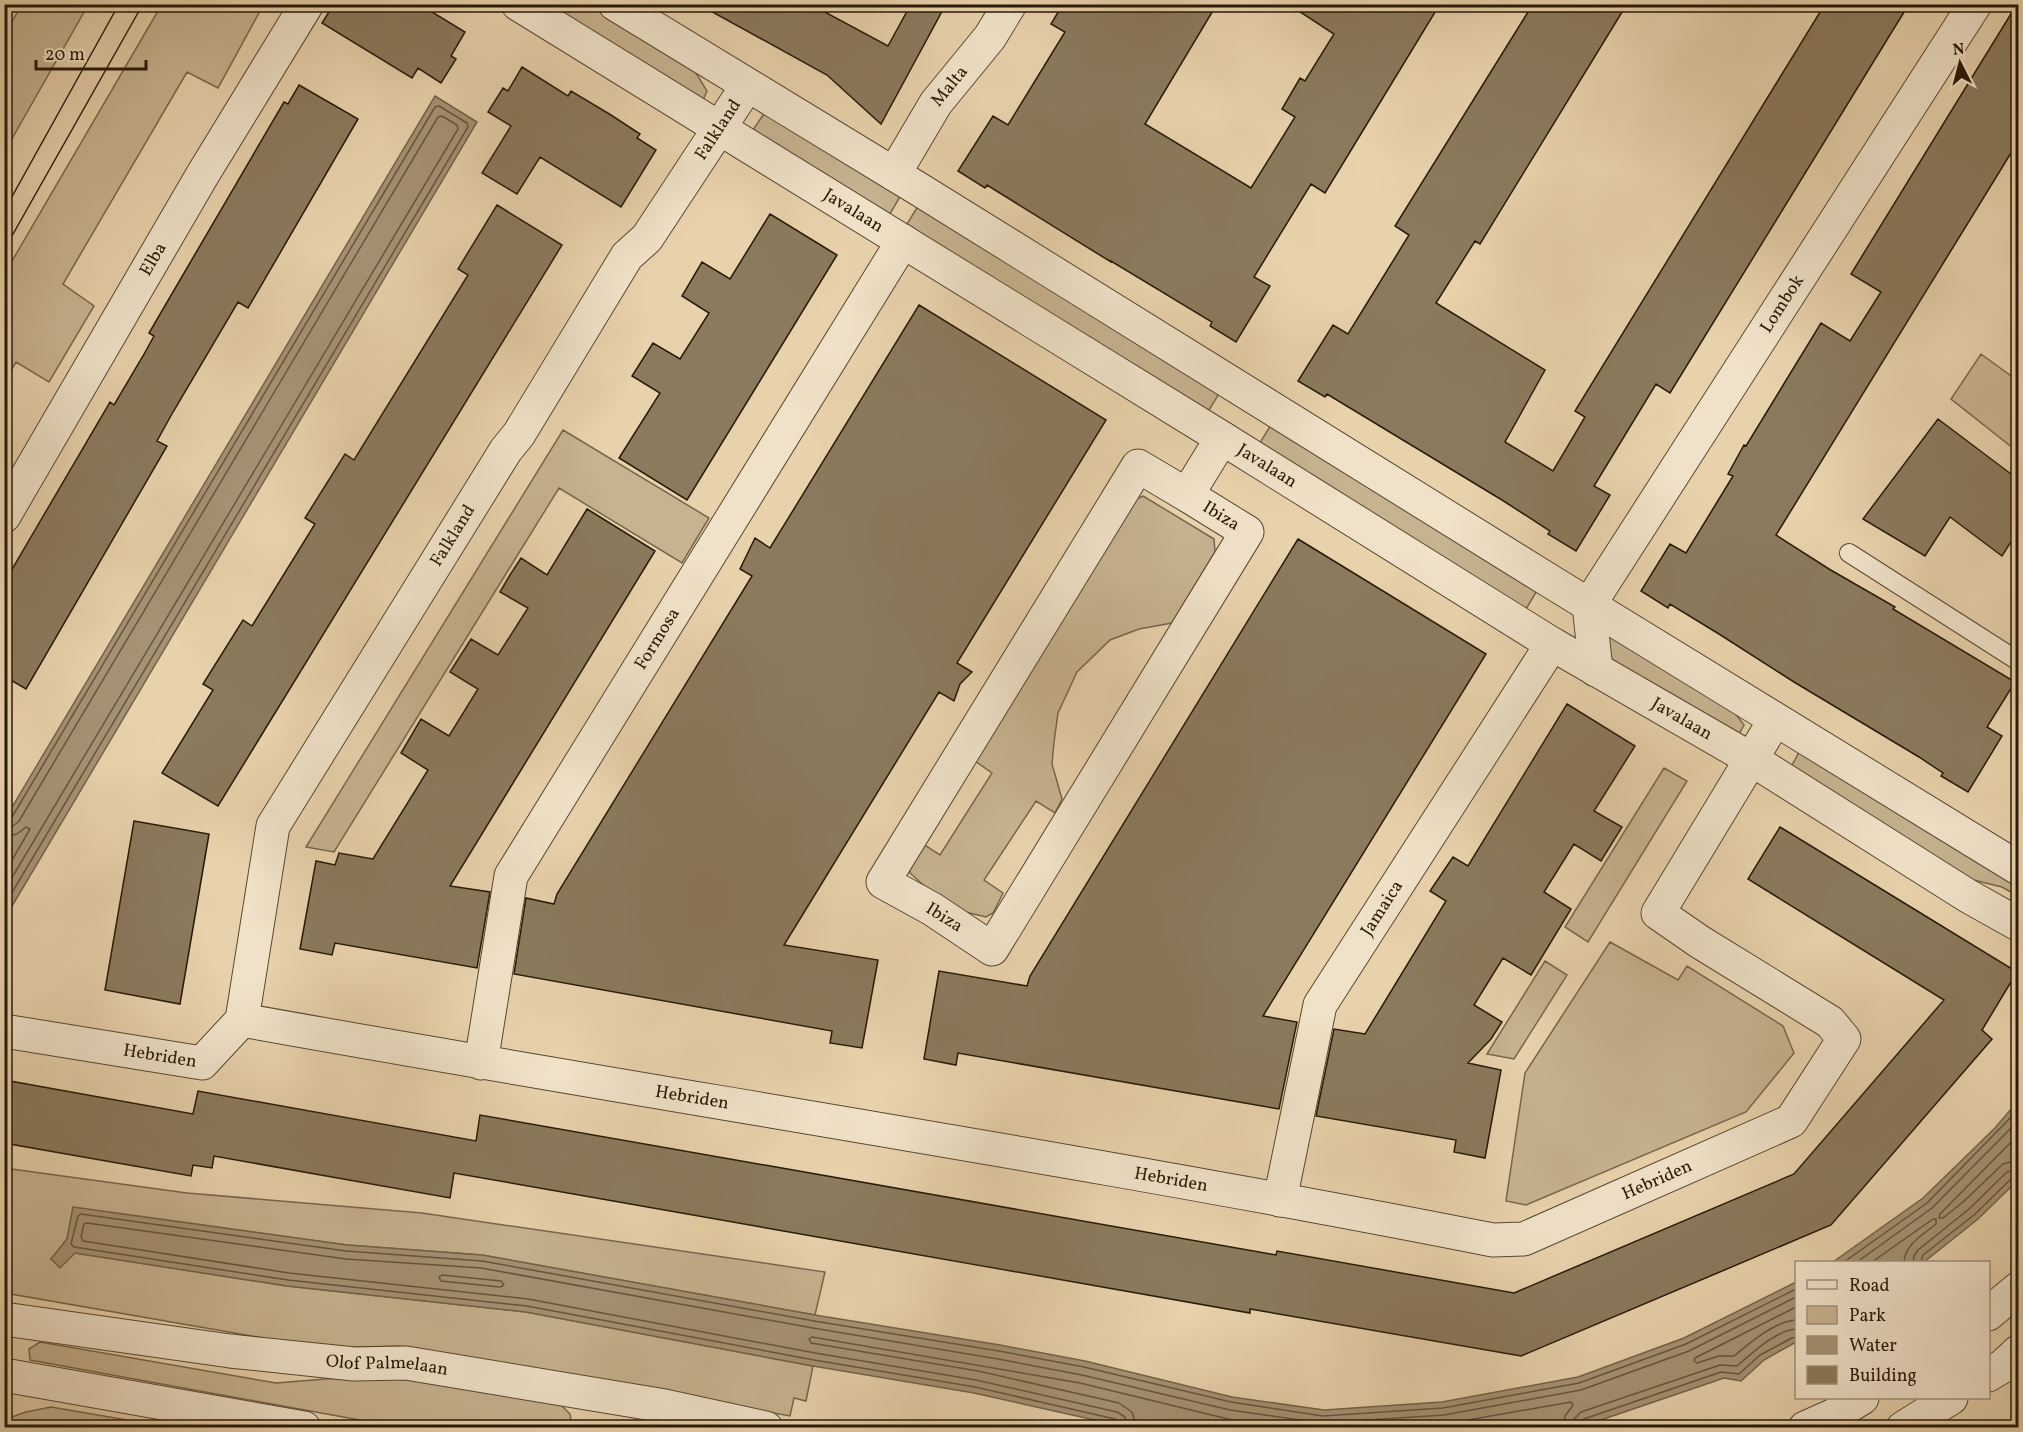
<svg xmlns="http://www.w3.org/2000/svg" width="2023" height="1432" font-family="Vollkorn,serif">
<style>
.green{fill:#c7b390;stroke:#77664c;stroke-width:1.5}
.water{fill:#a69374;stroke:#736348;stroke-width:1.5}
.lines{fill:none;stroke-linecap:round;stroke-linejoin:round}
.shore{stroke:#66563e;stroke-width:1.5}
.building{fill:#8b7a5d;stroke:#271a07;stroke-width:1.5}
.service-casing{stroke:#574830;stroke-width:20}
.minor-casing{stroke:#574830;stroke-width:35}
.tertiary-casing{stroke:#574830;stroke-width:35}
.service{stroke:#f0e2c9;stroke-width:18}
.minor{stroke:#f0e2c9;stroke-width:33}
.tertiary{stroke:#f0e2c9;stroke-width:33}
.tram{stroke:#271a07;stroke-width:1.5}
.labels{text-anchor:middle;dominant-baseline:central;stroke-width:4.5;stroke-linejoin:round;paint-order:stroke}
.street-label{font-size:18px;fill:#271a07;stroke:#f0e2c9}
</style>
<rect width="100%" height="100%" fill="#e8d2ac"/>
<filter id="stains"><feTurbulence type="fractalNoise" baseFrequency=".00333" numOctaves="4"/><feColorMatrix values="0 0 0 0 .2 0 0 0 0 .09 0 0 0 0 .02 0 0 0 .5 -.17"/></filter>
<radialGradient id="worn" r=".72"><stop offset=".6" stop-color="#630" stop-opacity="0"/><stop offset="1" stop-color="#630" stop-opacity=".3"/></radialGradient>
<path class="green" d="M 22,4 L 88,5 L 5,151 L 5,34 Z
M 162,4 L 250,5 L 260,11 L 218,88 L 187,72 L 63,284 L 94,306 L 49,382 L 16,362 L 5,382 L 5,273 Z
M 543,5 L 589,5 L 693,68 L 707,91 L 703,100 Z
M 771,114 L 901,195 L 887,219 L 753,130 L 763,115 Z
M 918,206 L 1220,392 L 1206,415 L 904,229 Z
M 1981,354 L 2018,381 L 2018,452 L 1951,399 Z
M 1272,423 L 1539,587 L 1525,611 L 1258,446 Z
M 563,430 L 709,518 L 682,563 L 559,488 L 334,852 L 306,847 Z
M 1143,496 L 1214,539 L 1215,552 L 1172,623 L 1139,629 L 1110,640 L 1077,672 L 1058,713 L 1054,742 L 1052,764 L 1062,799 L 1055,813 L 1036,801 L 984,880 L 1003,893 L 993,913 L 986,917 L 961,911 L 933,894 L 910,873 L 909,863 L 920,842 L 940,855 L 992,773 L 972,759 L 1132,501 Z
M 1597,625 L 1722,696 L 1744,725 L 1739,734 L 1614,666 Z
M 1799,752 L 2018,880 L 2018,896 L 2002,887 L 1957,876 L 1790,769 Z
M 1664,768 L 1687,781 L 1588,942 L 1565,927 Z
M 1610,942 L 1678,980 L 1687,966 L 1783,1026 L 1794,1053 L 1746,1112 L 1526,1205 L 1506,1201 L 1525,1073 Z
M 1545,961 L 1567,975 L 1514,1059 L 1487,1054 Z
M 4,1168 L 187,1193 L 422,1213 L 825,1272 L 815,1315 L 482,1255 L 347,1245 L 73,1208 L 67,1240 L 51,1259 L 75,1253 L 287,1286 L 526,1312 L 813,1366 L 806,1401 L 794,1398 L 790,1416 L 400,1346 L 321,1348 L 5,1293 Z
M 40,1342 L 276,1383 L 376,1375 L 558,1402 L 570,1414 L 572,1427 L 398,1427 L 30,1360 L 29,1349 Z
M 51,1407 L 168,1427 L 51,1427 L 6,1419 L 26,1412 Z"/>
<path class="water" d="M 435,96 L 477,122 L 5,918 L 5,819 Z
M 2018,1101 L 2018,1180 L 1978,1219 L 1924,1262 L 1833,1262 L 1923,1198 L 1995,1128 Z
M 73,1207 L 347,1245 L 482,1255 L 815,1315 L 1000,1345 L 1085,1361 L 1232,1397 L 1324,1410 L 1442,1402 L 1578,1377 L 1684,1338 L 1796,1282 L 1796,1342 L 1764,1360 L 1741,1381 L 1724,1378 L 1592,1423 L 1573,1427 L 1126,1427 L 974,1393 L 813,1366 L 526,1312 L 287,1286 L 75,1253 L 60,1268 L 51,1259 L 67,1239 Z"/>
<g class="lines">
<path class="shore" d="M 4,820 L 12,817 L 435,107 L 439,106 L 467,123 L 468,127 L 4,906
M 4,828 L 13,826 L 19,821 L 438,117 L 442,116 L 457,125 L 458,129 L 4,891
M 4,837 L 17,834 L 26,827 L 30,829 L 4,874
M 2018,1135 L 1940,1214 L 1939,1218 L 1943,1218 L 1963,1202 L 2003,1164 L 2018,1160
M 1844,1262 L 1927,1203 L 2018,1110
M 1857,1262 L 1932,1208 L 2018,1121
M 1872,1262 L 1933,1219 L 1936,1219 L 1936,1224 C 1923,1235 1905,1244 1904,1262
M 1913,1262 L 1914,1256 L 1918,1250 L 1969,1209 L 2007,1172 L 2018,1169
M 1921,1262 L 1923,1255 L 1974,1215 L 2012,1178 L 2018,1176
M 442,1275 L 501,1281 L 504,1285 L 500,1287 L 441,1281 L 439,1277 Z
M 1796,1307 L 1695,1358 L 1694,1361 L 1697,1363 L 1719,1356 L 1734,1356 C 1750,1343 1775,1321 1796,1320
M 1120,1428 L 1119,1422 L 1115,1419 L 975,1387 L 814,1360 L 527,1306 L 288,1280 L 74,1247 L 71,1244 L 78,1216 L 81,1214 L 346,1251 L 482,1261 L 814,1321 L 999,1351 L 1084,1367 L 1231,1402 L 1323,1416 L 1443,1408 L 1579,1383 L 1686,1344 L 1796,1289
M 1128,1428 L 1125,1417 L 1117,1412 L 976,1380 L 815,1353 L 528,1299 L 289,1273 L 83,1241 L 81,1237 L 84,1224 L 87,1223 L 346,1259 L 481,1268 L 813,1328 L 998,1359 L 1082,1375 L 1230,1410 L 1322,1423 L 1444,1415 L 1581,1390 L 1689,1351 L 1796,1297
M 1137,1428 L 1132,1412 L 1119,1403 L 978,1371 L 811,1343 L 809,1339 L 812,1337 L 1080,1383 L 1228,1419 L 1288,1428
M 1398,1428 L 1445,1424 L 1571,1402 L 1573,1405 L 1565,1416 L 1563,1428
M 1572,1428 L 1574,1419 L 1581,1412 L 1720,1365 L 1737,1366 C 1752,1353 1775,1331 1796,1329
M 1579,1428 L 1580,1422 L 1584,1419 L 1721,1372 L 1739,1374 L 1760,1355 L 1792,1338 L 1796,1337"/>
</g>
<path class="building" d="M 334,4 L 419,4 L 465,32 L 451,56 L 456,59 L 441,83 L 418,68 L 412,78 L 322,23 Z
M 698,4 L 810,4 L 888,46 L 911,4 L 946,4 L 881,124 L 827,75 Z
M 1063,4 L 1217,4 L 1145,124 L 1251,188 L 1295,117 L 1282,109 L 1300,78 L 1305,81 L 1334,34 L 1288,4 L 1440,4 L 1325,193 L 1311,184 L 1254,277 L 1270,286 L 1236,342 L 1210,326 L 1212,322 L 1111,261 L 1111,262 L 987,185 L 985,188 L 958,171 L 993,116 L 1008,125 L 1065,32 L 1051,24 Z
M 1533,4 L 1627,4 L 1480,244 L 1475,241 L 1436,303 L 1545,370 L 1505,442 L 1553,471 L 1585,417 L 1575,411 L 1825,4 L 1909,4 L 1670,393 L 1656,384 L 1594,486 L 1610,495 L 1576,551 L 1548,534 L 1550,531 L 1502,500 L 1327,394 L 1325,397 L 1298,381 L 1333,325 L 1348,334 L 1409,235 L 1395,226 Z
M 2017,4 L 2019,4 L 2019,140 L 1776,535 L 1829,569 L 1895,607 L 1893,609 L 2015,682 L 1987,727 L 2002,736 L 1968,792 L 1941,776 L 1943,773 L 1919,757 L 1794,682 L 1719,634 L 1670,604 L 1668,608 L 1641,591 L 1670,544 L 1686,553 L 1733,476 L 1728,474 L 1744,445 L 1746,446 L 1821,323 L 1850,341 L 1881,292 L 1851,274 Z
M 522,67 L 568,96 L 571,91 L 611,115 L 640,134 L 637,138 L 656,150 L 621,207 L 540,157 L 517,194 L 482,173 L 511,126 L 488,112 L 503,88 L 508,91 Z
M 299,85 L 358,119 L 248,308 L 238,302 L 173,412 L 157,441 L 167,446 L 26,689 L 4,676 L 4,583 L 110,402 L 114,405 L 143,356 L 154,336 L 149,333 L 284,102 L 288,104 Z
M 497,205 L 562,245 L 218,806 L 162,773 L 213,690 L 203,684 L 243,620 L 252,626 L 315,524 L 305,518 L 345,454 L 354,460 L 468,275 L 458,269 Z
M 770,214 L 837,255 L 687,500 L 619,458 L 660,393 L 632,376 L 653,343 L 680,359 L 709,313 L 682,296 L 702,262 L 730,279 Z
M 919,305 L 1106,420 L 957,663 L 972,672 L 960,684 L 954,701 L 939,692 L 784,945 L 878,960 L 862,1048 L 830,1043 L 832,1031 L 514,974 L 526,898 L 554,904 L 557,894 L 752,576 L 740,569 L 755,538 L 770,548 Z
M 1938,419 L 2019,480 L 2019,529 L 2002,556 L 1950,517 L 1925,556 L 1863,519 Z
M 587,509 L 655,551 L 450,886 L 490,892 L 477,968 L 335,943 L 332,955 L 300,949 L 316,861 L 335,865 L 339,853 L 373,859 L 428,770 L 401,753 L 421,719 L 449,736 L 478,689 L 450,672 L 471,639 L 498,655 L 528,608 L 500,592 L 510,575 L 521,558 L 547,575 Z
M 1298,539 L 1486,654 L 1263,1016 L 1297,1022 L 1279,1109 L 958,1053 L 956,1065 L 924,1059 L 939,971 L 1027,986 L 1030,976 Z
M 1567,704 L 1635,746 L 1594,811 L 1622,827 L 1601,861 L 1574,844 L 1544,892 L 1571,909 L 1531,975 L 1503,958 L 1474,1005 L 1502,1022 L 1491,1039 L 1468,1063 L 1501,1070 L 1485,1158 L 1454,1152 L 1456,1140 L 1316,1116 L 1334,1029 L 1365,1034 L 1446,901 L 1430,891 L 1453,857 L 1468,866 Z
M 134,821 L 209,834 L 180,1004 L 105,990 Z
M 1780,827 L 2017,972 L 1982,1030 L 1992,1039 L 1831,1225 L 1521,1356 L 1250,1309 L 1250,1313 L 454,1173 L 450,1198 L 214,1156 L 212,1168 L 193,1165 L 191,1176 L 4,1143 L 4,1080 L 193,1114 L 198,1091 L 476,1141 L 480,1115 L 1276,1255 L 1277,1251 L 1514,1293 L 1794,1174 L 1944,1000 L 1748,879 Z"/>
<g class="lines">
<g class="service-casing">
<path id="service" d="M 1849,553 L 2018,661"/>
</g>
<g class="minor-casing">
<g id="minor">
<path id="s1" d="M 518,4 L 1222,438 L 1552,644 L 1751,759 L 1968,896 L 2018,924"/>
<path d="M 615,4 L 917,188 L 1550,581 L 2018,868"/>
<path id="s2" d="M 894,174 L 936,103 L 990,37 L 1010,4"/>
<path id="s3" d="M 1187,495 L 1247,532 L 992,949 L 932,909 L 883,882 L 1138,466 L 1187,495 L 1222,438"/>
<path id="s4" d="M 4,516 L 203,174 L 307,4"/>
<path id="s5" d="M 1596,670 L 1589,605 L 1975,4"/>
<path id="s6" d="M 242,1020 L 273,826 L 506,450 L 519,434 L 627,256 L 647,238 L 747,86"/>
<path id="s7" d="M 4,1031 L 202,1063 L 242,1020 C 659,1095 1078,1158 1493,1240 L 1524,1239 L 1791,1121 L 1844,1039 L 1830,1022 L 1700,942 L 1658,913 L 1775,720"/>
<path id="s8" d="M 481,1063 L 511,876 L 903,241"/>
<path id="s9" d="M 1280,1200 L 1320,1005 L 1552,644"/>
</g>
</g>
<g class="tertiary-casing">
<g id="tertiary">
<path d="M 1988,1314 L 2018,1289"/>
<path id="s10" d="M 4,1319 L 230,1351 L 354,1364 L 406,1363 L 665,1406 L 766,1428"/>
<path d="M 4,1375 L 304,1428"/>
<path d="M 1988,1375 L 2003,1366 L 2018,1352"/>
<path d="M 1805,1428 L 1834,1415 L 1862,1398"/>
<path d="M 1903,1428 L 1951,1398"/>
</g>
</g>
<use href="#service" class="service"/>
<use href="#minor" class="minor"/>
<use href="#tertiary" class="tertiary"/>
<path class="tram" d="M 4,211 L 119,4
M 4,250 L 143,4"/>
</g>
<g class="labels">
<g class="street-label">
<text stroke="none"><textPath href="#s2" startOffset="104">Malta</textPath></text>
<text stroke="none"><textPath href="#s6" startOffset="1024">Falkland</textPath></text>
<text stroke="none"><textPath href="#s1" startOffset="394">Javalaan</textPath></text>
<text stroke="none"><textPath href="#s4" startOffset="297">Elba</textPath></text>
<text stroke="none"><textPath href="#s5" startOffset="423">Lombok</textPath></text>
<text stroke="none"><textPath href="#s1" startOffset="880">Javalaan</textPath></text>
<text stroke="none"><textPath href="#s3" startOffset="40">Ibiza</textPath></text>
<text stroke="none"><textPath href="#s6" startOffset="538">Falkland</textPath></text>
<text stroke="none"><textPath href="#s8" startOffset="468">Formosa</textPath></text>
<text stroke="none"><textPath href="#s1" startOffset="1366">Javalaan</textPath></text>
<text stroke="none"><textPath href="#s9" startOffset="314">Jamaica</textPath></text>
<text transform="translate(944 918) rotate(32)">Ibiza</text>
<text stroke="none"><textPath href="#s7" startOffset="158">Hebriden</textPath></text>
<text stroke="none"><textPath href="#s7" startOffset="716">Hebriden</textPath></text>
<text stroke="none"><textPath href="#s7" startOffset="1202">Hebriden</textPath></text>
<text stroke="none"><textPath href="#s7" startOffset="1706">Hebriden</textPath></text>
<text stroke="none"><textPath href="#s10" startOffset="386">Olof Palmelaan</textPath></text>
</g>
</g>
<rect width="2023" height="1432" fill="none" stroke="#e8d2ac" stroke-width="24"/>
<rect x="6" y="6" width="2011" height="1420" fill="none" stroke="#271a07" stroke-width="3"/>
<rect x="12" y="12" width="1999" height="1408" fill="none" stroke="#271a07" stroke-width="1.5"/>
<rect x="1795" y="1261" width="195" height="138" fill="#f0e2c9" stroke="#a0927b" stroke-width="1.5"/>
<rect x="1807" y="1280" width="30" height="9" fill="#f0e2c9" stroke="#a0927b" stroke-width="1.5"/>
<text x="1849" y="1291" font-size="18" fill="#271a07">Road</text>
<rect x="1807" y="1306" width="30" height="18" fill="#c7b390" stroke="#a0927b" stroke-width="1.5"/>
<text x="1849" y="1321" font-size="18" fill="#271a07">Park</text>
<rect x="1807" y="1336" width="30" height="18" fill="#a69374" stroke="#a0927b" stroke-width="1.5"/>
<text x="1849" y="1351" font-size="18" fill="#271a07">Water</text>
<rect x="1807" y="1366" width="30" height="18" fill="#8b7a5d" stroke="#a0927b" stroke-width="1.5"/>
<text x="1849" y="1381" font-size="18" fill="#271a07">Building</text>
<g transform="translate(1960 63) rotate(354)" stroke="#f0e2c9" stroke-width="4.5" paint-order="stroke">
<path d="M0-4.5L10 22L0 15L-10 22Z" fill="#271a07"/>
<text y="-9" font-size="16" font-weight="bold" text-anchor="middle" fill="#271a07">N</text>
</g>
<path d="M36 60v9h110v-9" fill="none" stroke="#271a07" stroke-width="3"/>
<text x="45" y="60" font-size="18" fill="#271a07" stroke="#f0e2c9" stroke-width="4.5" paint-order="stroke">20 m</text>
<rect width="100%" height="100%" filter="url(#stains)"/>
<rect width="100%" height="100%" fill="url(#worn)"/>
</svg>
